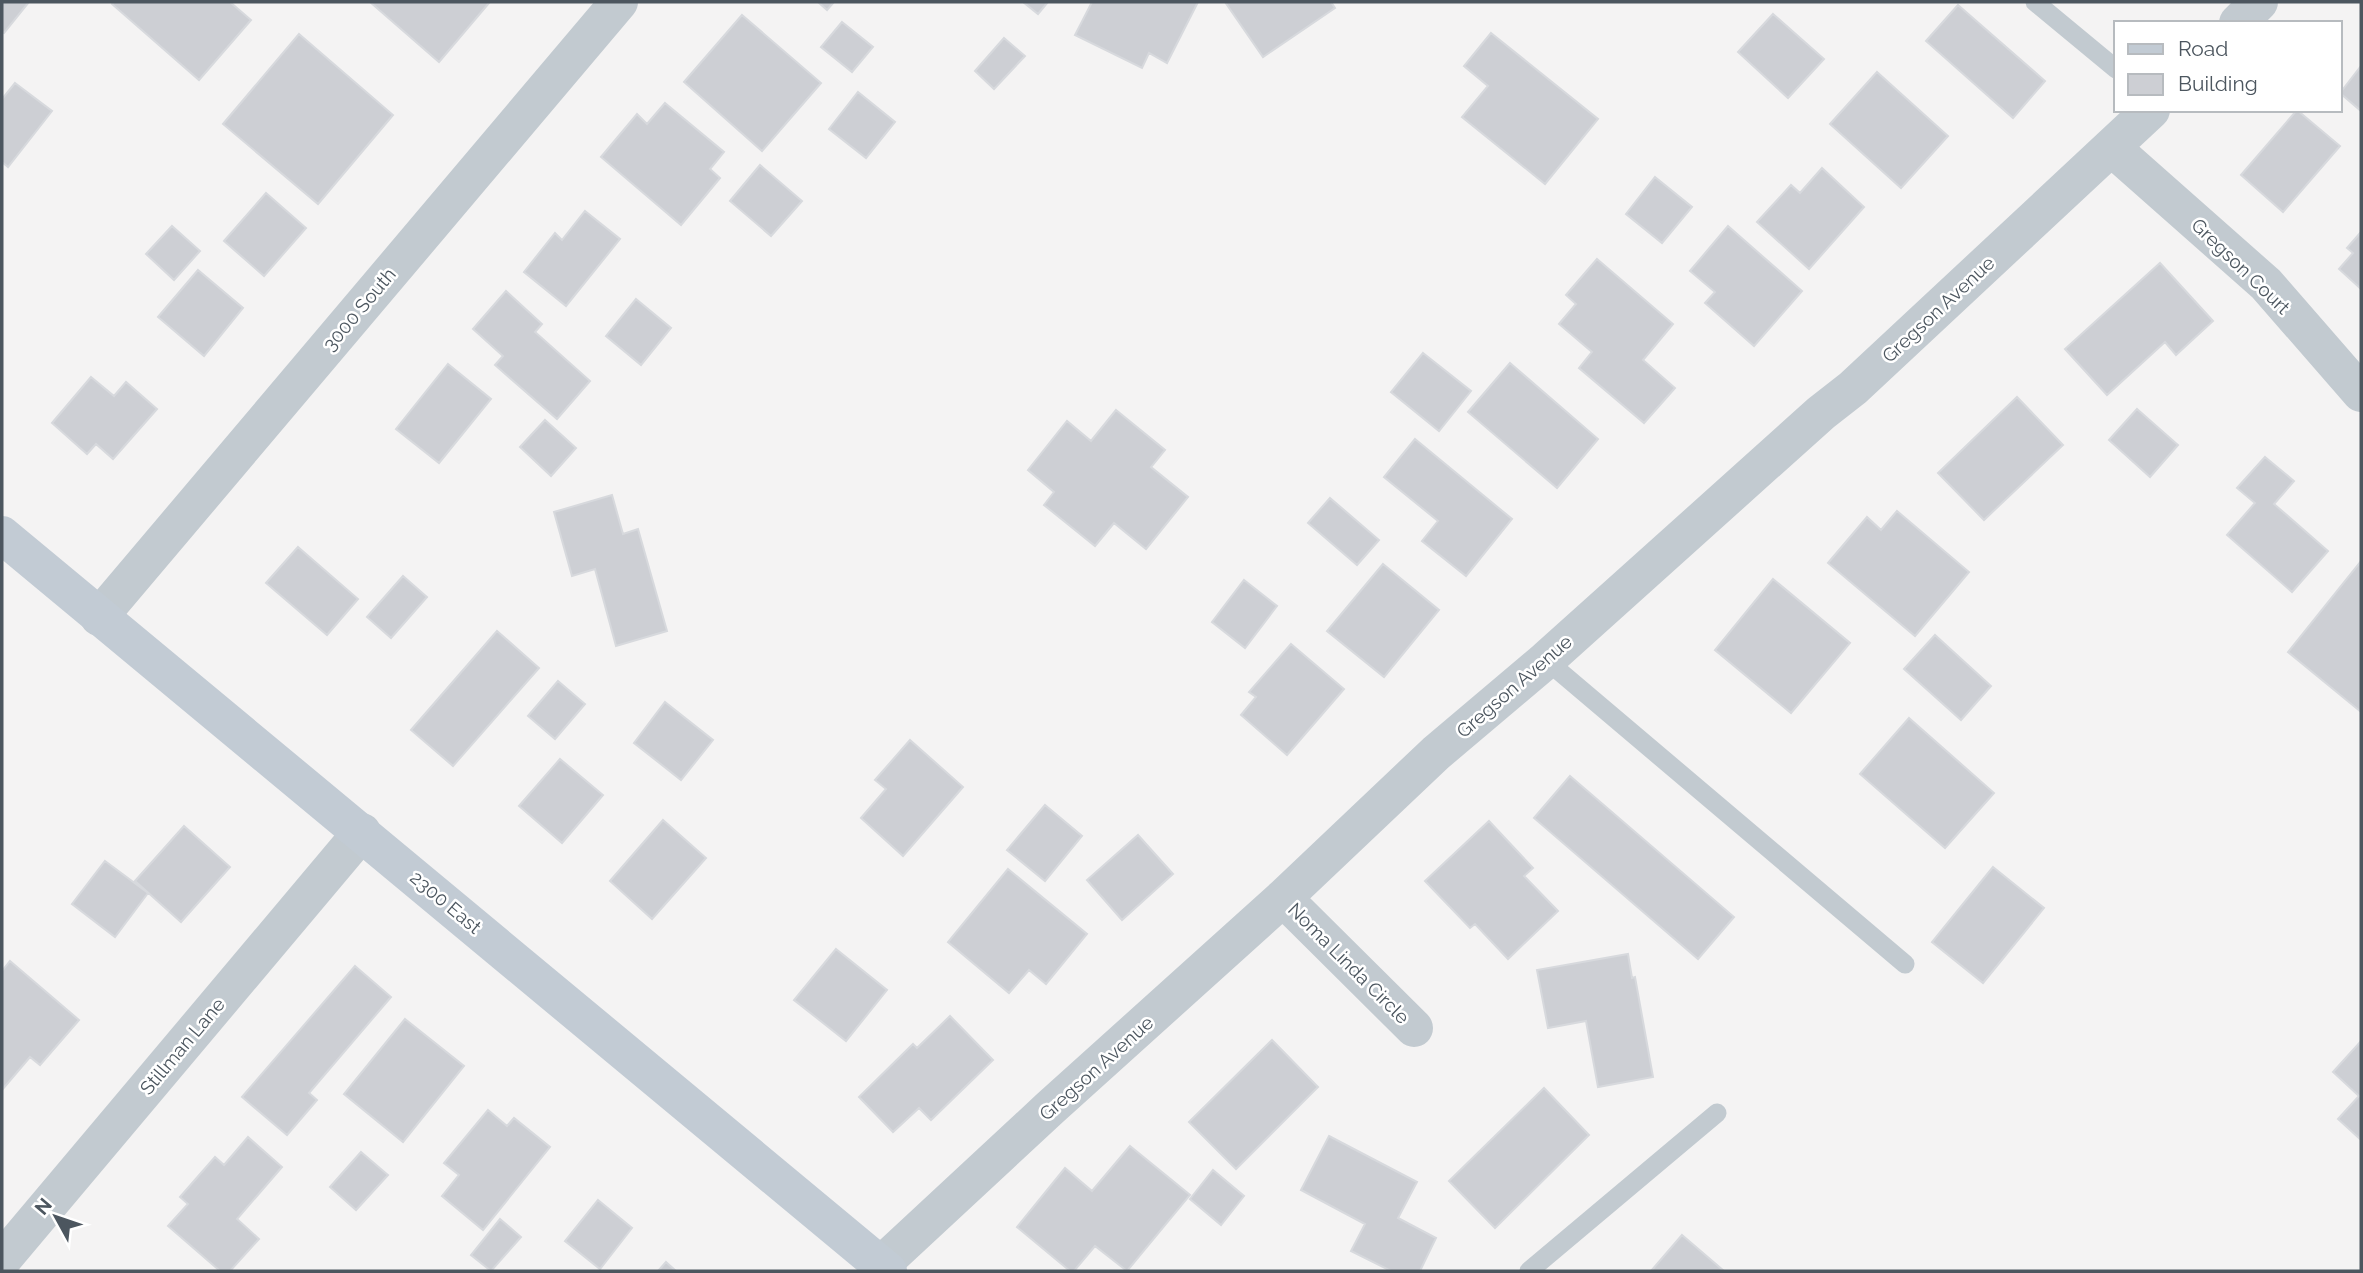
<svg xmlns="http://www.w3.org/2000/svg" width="2363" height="1273" font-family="Raleway,sans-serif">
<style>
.building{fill:#cdcfd4;stroke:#d7d9dd;stroke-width:2}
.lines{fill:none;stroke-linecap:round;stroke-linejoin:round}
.lane{stroke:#c2cad0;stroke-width:19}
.street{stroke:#c2cad0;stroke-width:38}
.secondary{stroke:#c2cbd4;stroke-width:38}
.labels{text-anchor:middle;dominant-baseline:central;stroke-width:5;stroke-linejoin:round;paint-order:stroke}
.street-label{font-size:19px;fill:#4c565f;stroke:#fff}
</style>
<rect width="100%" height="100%" fill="#f4f3f3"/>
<path class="building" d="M 2,2 L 29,2 L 4,33 L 2,32 Z
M 114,2 L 230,2 L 251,20 L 199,80 L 112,4 Z
M 370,2 L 487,2 L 489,3 L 439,62 Z
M 818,2 L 834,2 L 827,10 Z
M 1023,2 L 1048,2 L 1038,14 Z
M 1092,2 L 1198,2 L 1167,63 L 1149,53 L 1142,68 L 1075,35 Z
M 1225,2 L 1331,2 L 1335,8 L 1263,57 Z
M 1958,5 L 2045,81 L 2013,118 L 1926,41 Z
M 1773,14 L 1824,59 L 1788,98 L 1738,52 Z
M 742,15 L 821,83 L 762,151 L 684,82 Z
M 842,22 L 873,47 L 852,72 L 821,47 Z
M 1491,33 L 1598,119 L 1545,184 L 1462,117 L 1488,86 L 1464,66 Z
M 299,34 L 393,115 L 318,204 L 223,124 Z
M 1004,38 L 1025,56 L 994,89 L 975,71 Z
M 2361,66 L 2361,111 L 2340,93 Z
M 1877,72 L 1948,136 L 1901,188 L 1830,124 Z
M 15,83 L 52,111 L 8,167 L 2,162 L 2,99 Z
M 858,92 L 895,122 L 866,158 L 829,129 Z
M 665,103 L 724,152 L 710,169 L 720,178 L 681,225 L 601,157 L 637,114 L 647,124 Z
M 2297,110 L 2340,146 L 2283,212 L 2241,175 Z
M 760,165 L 802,201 L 771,236 L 730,201 Z
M 1822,168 L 1864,207 L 1809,269 L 1757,222 L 1791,185 L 1800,193 Z
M 1655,177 L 1692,207 L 1662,243 L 1626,214 Z
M 266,193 L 306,228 L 264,276 L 224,241 Z
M 585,211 L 620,239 L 566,306 L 524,272 L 555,233 L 562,240 Z
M 172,226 L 200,251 L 174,280 L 146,254 Z
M 1728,226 L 1802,291 L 1754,346 L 1705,303 L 1715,292 L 1690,271 Z
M 2361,232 L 2361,289 L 2339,269 L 2353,253 L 2347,248 Z
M 1597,259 L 1673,324 L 1643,360 L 1675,388 L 1644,423 L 1579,368 L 1592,352 L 1559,324 L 1576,304 L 1566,295 Z
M 2160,263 L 2213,321 L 2176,355 L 2165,342 L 2107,395 L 2065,349 Z
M 198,270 L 243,308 L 204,356 L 158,317 Z
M 506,291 L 542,324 L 535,332 L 590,381 L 557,419 L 495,365 L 503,356 L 473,329 Z
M 636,299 L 671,328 L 641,365 L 606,336 Z
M 1423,353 L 1471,391 L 1439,431 L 1391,392 Z
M 1510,363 L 1598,439 L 1557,488 L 1468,412 Z
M 448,364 L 491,399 L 439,463 L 396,429 Z
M 91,377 L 114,396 L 126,382 L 157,409 L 113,459 L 96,444 L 87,454 L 52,423 Z
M 2017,397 L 2063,445 L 1984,520 L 1938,473 Z
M 2137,409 L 2178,445 L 2150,477 L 2109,440 Z
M 1116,410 L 1165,450 L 1151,467 L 1188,497 L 1146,549 L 1114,523 L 1095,546 L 1044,505 L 1054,492 L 1028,470 L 1067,421 L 1091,441 Z
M 545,420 L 576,448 L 551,476 L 520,447 Z
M 1415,439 L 1512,519 L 1466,576 L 1422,541 L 1438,521 L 1384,477 Z
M 2265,457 L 2294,481 L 2274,504 L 2328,551 L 2292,592 L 2227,535 L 2255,503 L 2237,488 Z
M 612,495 L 623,534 L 638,529 L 667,631 L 616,646 L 595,569 L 572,576 L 554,512 Z
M 1330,498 L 1379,540 L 1357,565 L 1308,523 Z
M 1897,511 L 1969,572 L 1915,636 L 1828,563 L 1867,517 L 1881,530 Z
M 298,547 L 358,599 L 327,635 L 266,583 Z
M 2361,561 L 2361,712 L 2288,652 Z
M 1383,564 L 1439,610 L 1384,677 L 1327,631 Z
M 403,576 L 427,597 L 391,638 L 367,617 Z
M 1773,579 L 1850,643 L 1791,713 L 1715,650 Z
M 1244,580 L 1277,606 L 1245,648 L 1212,622 Z
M 497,631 L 539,668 L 453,766 L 411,730 Z
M 1935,635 L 1991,686 L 1961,720 L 1904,669 Z
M 1291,644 L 1344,689 L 1287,755 L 1241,715 L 1256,697 L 1249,692 Z
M 558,681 L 585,704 L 555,739 L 528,716 Z
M 665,702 L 713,740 L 681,780 L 634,743 Z
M 1909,718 L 1994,793 L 1945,848 L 1860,774 Z
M 910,740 L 963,787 L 903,856 L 861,818 L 886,789 L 875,780 Z
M 560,759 L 603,795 L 562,843 L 519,806 Z
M 1570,776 L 1734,917 L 1698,959 L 1534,818 Z
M 1045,805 L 1082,836 L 1045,881 L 1007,850 Z
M 663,820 L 706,858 L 652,919 L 610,881 Z
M 1489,821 L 1533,868 L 1524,876 L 1558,911 L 1508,959 L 1475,924 L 1470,928 L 1425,881 Z
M 184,826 L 230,867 L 181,922 L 135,881 Z
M 1138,835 L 1173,874 L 1122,920 L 1087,880 Z
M 105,861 L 148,893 L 115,937 L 72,904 Z
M 1993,867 L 2044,908 L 1983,983 L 1932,942 Z
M 1008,869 L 1087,934 L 1046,984 L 1029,970 L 1009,993 L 948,942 Z
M 836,949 L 887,990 L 846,1041 L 794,1000 Z
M 1628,954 L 1632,978 L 1635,977 L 1653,1077 L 1598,1087 L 1586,1021 L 1548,1028 L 1537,970 Z
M 10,961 L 79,1020 L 40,1065 L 30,1057 L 2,1090 L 2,971 Z
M 355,966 L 391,997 L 309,1093 L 317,1100 L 287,1135 L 242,1097 Z
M 950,1016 L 993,1060 L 931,1120 L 919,1108 L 893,1132 L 859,1097 L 913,1044 L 917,1048 Z
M 405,1019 L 464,1066 L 403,1142 L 344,1094 Z
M 1272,1040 L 1318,1087 L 1236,1169 L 1189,1122 Z
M 2361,1041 L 2361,1140 L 2338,1119 L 2359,1096 L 2333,1072 Z
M 1544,1088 L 1589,1135 L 1495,1228 L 1449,1181 Z
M 488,1110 L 507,1126 L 514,1118 L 550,1147 L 483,1230 L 442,1196 L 459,1175 L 444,1163 Z
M 1329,1136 L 1417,1182 L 1398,1218 L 1436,1238 L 1420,1271 L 1391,1271 L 1351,1251 L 1365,1224 L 1301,1190 Z
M 248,1137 L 282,1167 L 237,1219 L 259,1239 L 230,1271 L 220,1271 L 168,1226 L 188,1204 L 180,1197 L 215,1157 L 224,1165 Z
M 1130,1146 L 1190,1195 L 1127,1271 L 1095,1246 L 1074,1271 L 1070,1271 L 1017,1227 L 1065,1168 L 1092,1191 Z
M 361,1152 L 388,1175 L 356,1210 L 330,1187 Z
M 1213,1170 L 1244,1196 L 1221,1225 L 1190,1199 Z
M 598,1200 L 632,1228 L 600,1269 L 565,1241 Z
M 500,1219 L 521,1237 L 491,1271 L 471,1255 Z
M 1682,1235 L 1724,1271 L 1651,1271 Z
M 666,1262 L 676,1271 L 658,1271 Z"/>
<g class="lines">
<path class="lane" d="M 2035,2 L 2116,69
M 1546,660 L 1905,964
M 1529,1271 L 1717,1113"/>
<path class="street" d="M 2238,23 L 2259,2
M 2111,147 L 2266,284 L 2361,393
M 99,617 L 619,2
M 1283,898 L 1414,1028
M 2,1260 L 362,832
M 881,1265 L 1050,1108 L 1283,898 L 1436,753 L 1546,660 L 1821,413 L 1853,388 L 2151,110"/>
<path class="secondary" d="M 2,535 L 888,1271"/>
</g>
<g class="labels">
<g class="street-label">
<text transform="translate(2241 266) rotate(44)">Gregson Court</text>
<text transform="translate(359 309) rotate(-50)">3000 South</text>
<text transform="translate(1938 309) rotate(-43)">Gregson Avenue</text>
<text transform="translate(1514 686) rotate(-41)">Gregson Avenue</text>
<text transform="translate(446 902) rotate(40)">2300 East</text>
<text transform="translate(1349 963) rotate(45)">Noma Linda Circle</text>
<text transform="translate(182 1046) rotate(-50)">Stillman Lane</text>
<text transform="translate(1096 1068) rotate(-42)">Gregson Avenue</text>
</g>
</g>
<rect width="2363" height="1273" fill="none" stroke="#4c565f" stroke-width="7"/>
<rect x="2114" y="21" width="228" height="91" fill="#ffffff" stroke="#b7bbbf" stroke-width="2"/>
<rect x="2128" y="44" width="35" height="10" fill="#c2cbd4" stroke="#b7bbbf" stroke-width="2"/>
<text x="2178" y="56" font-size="21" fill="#4c565f">Road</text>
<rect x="2128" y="74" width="35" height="21" fill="#cdcfd4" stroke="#b7bbbf" stroke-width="2"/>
<text x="2178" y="91" font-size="21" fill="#4c565f">Building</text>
<g transform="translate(56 1217) rotate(310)" stroke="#ffffff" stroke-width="5" paint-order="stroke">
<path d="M0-5L12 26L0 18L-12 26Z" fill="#4c565f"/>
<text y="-10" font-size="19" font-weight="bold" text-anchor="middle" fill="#4c565f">N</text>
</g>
</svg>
